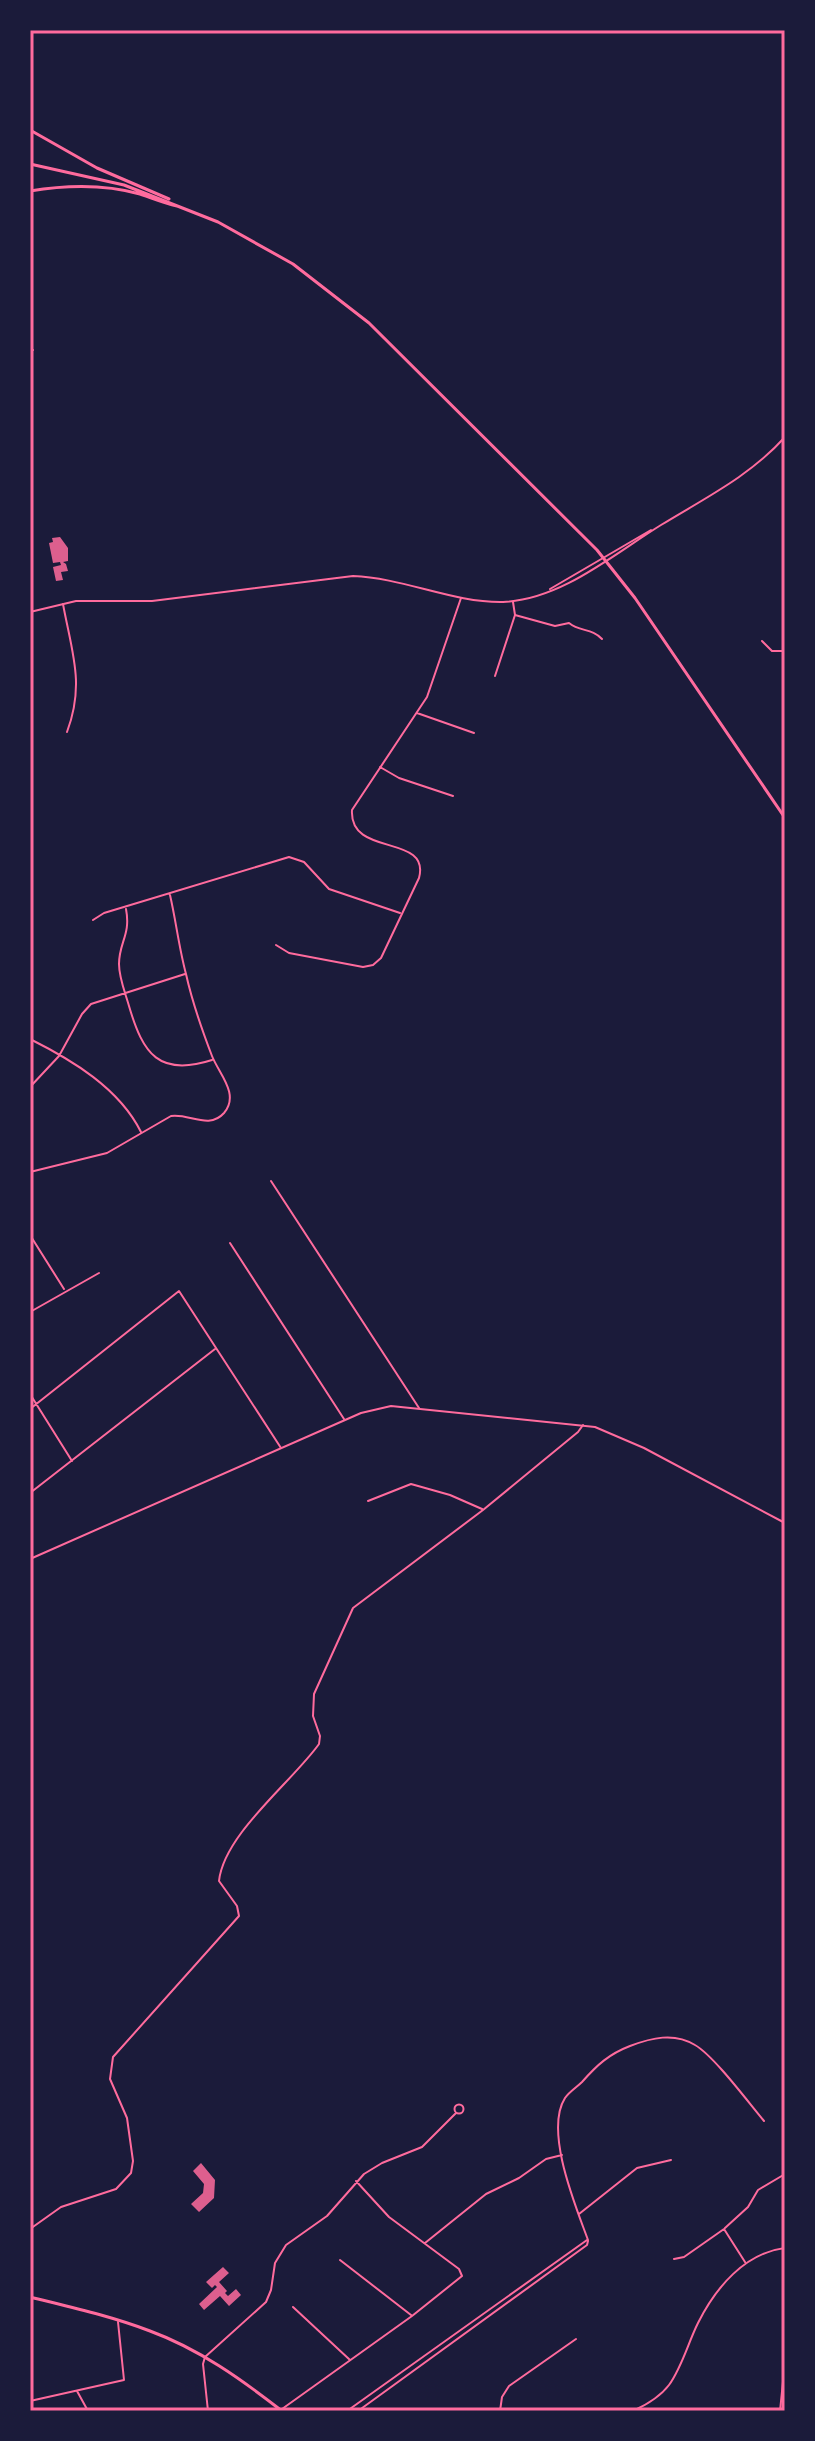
<svg xmlns="http://www.w3.org/2000/svg" width="815" height="2441" font-family="'DM Sans',sans-serif">
<style>
.building{fill:#dd5f8e}
.lines{fill:none;stroke-linecap:round;stroke-linejoin:round}
.minor{stroke:#ff6b9d;stroke-width:2}
.tertiary{stroke:#ff6b9d;stroke-width:2}
.secondary{stroke:#ff6b9d;stroke-width:3}
.trunk{stroke:#ff6b9d;stroke-width:3}
.neatline{fill:none;stroke:#ff6b9d;stroke-width:3}
</style>
<rect width="100%" height="100%" fill="#1b1b3a"/>
<path class="building" d="M 60,537 L 68,548 L 68,561 L 63,562 L 66,564 L 68,571 L 61,572 L 63,580 L 56,581 L 53,567 L 61,565 L 60,562 L 53,563 L 49,543 L 53,542 L 52,538 Z
M 201,2163 L 215,2180 L 214,2198 L 199,2212 L 191,2204 L 203,2193 L 204,2184 L 193,2171 Z
M 223,2267 L 229,2273 L 219,2282 L 227,2291 L 225,2293 L 228,2296 L 236,2289 L 241,2295 L 229,2306 L 220,2296 L 204,2310 L 199,2304 L 217,2287 L 215,2285 L 212,2288 L 206,2282 Z"/>
<g class="lines">
<path class="minor" d="M 30,351 L 33,350
M 63,604 C 72,653 85,684 67,732
M 515,615 L 555,626 L 569,623 C 580,632 592,628 602,639
M 762,641 L 772,651 L 785,651
M 495,676 L 515,615 L 513,602
M 417,713 L 474,733
M 380,767 L 399,778 L 453,796
M 126,909 C 131,935 119,942 119,964 C 119,978 125,992 129,1006 C 143,1054 159,1077 212,1060
M 93,920 L 104,913 L 289,857 L 304,862 L 329,889 L 400,913
M 276,945 L 289,953 L 363,967 L 373,965 L 381,958 L 419,878 C 431,833 349,858 352,810 L 427,697 L 461,598
M 30,1039 C 72,1060 119,1088 141,1132
M 30,1087 L 59,1056 L 82,1014 L 91,1004 L 185,974
M 30,1172 L 107,1153 L 171,1116 C 189,1113 209,1130 224,1113 C 240,1094 219,1074 212,1056 C 202,1030 192,1001 186,974 C 179,948 176,921 170,895
M 271,1181 L 419,1408
M 30,1235 L 64,1289
M 230,1243 L 344,1419
M 30,1312 L 99,1273
M 30,1394 L 72,1461
M 30,1409 L 179,1291 L 281,1448
M 30,1493 L 215,1349
M 368,1501 L 411,1484 L 450,1495 L 482,1509
M454.5 2109a4.5 4.5 0 1 1 9 0a4.5 4.5 0 1 1-9 0Z
M 579,2214 L 637,2168 L 671,2160
M 725,2228 L 748,2207 L 758,2190 L 785,2174
M 30,2229 L 61,2207 L 116,2189 L 131,2173 L 133,2161 L 127,2118 L 110,2079 L 113,2057 L 239,1916 L 237,1906 L 219,1881 C 224,1834 292,1782 319,1744 L 320,1736 L 313,1716 L 314,1694 L 353,1608 L 483,1510 L 578,1432 L 583,1425
M 588,2240 C 576,2207 544,2131 565,2098 C 569,2092 577,2087 582,2082 C 597,2065 609,2054 630,2046 C 651,2038 674,2032 695,2045 C 714,2056 748,2102 764,2121
M 425,2243 L 486,2194 L 519,2178 L 546,2159 L 562,2155
M 674,2259 L 684,2257 L 724,2229 L 745,2262
M 340,2260 L 411,2315
M 293,2307 L 350,2360
M 77,2391 L 88,2411
M 30,2401 L 124,2380 L 118,2322
M 282,2409 L 412,2316 L 462,2276 L 459,2269 L 389,2217 L 356,2181
M 208,2411 L 203,2364 L 205,2357 L 266,2302 L 271,2290 L 275,2263 L 286,2245 L 327,2216 L 364,2174 L 382,2163 L 422,2147 L 456,2113
M 347,2411 L 587,2240
M 358,2411 L 587,2245 L 588,2241
M 500,2411 L 502,2397 L 509,2386 L 576,2339
M 633,2411 C 646,2405 660,2397 669,2385 C 682,2367 688,2343 698,2323 C 716,2287 745,2253 785,2248
M 780,2411 L 785,2362"/>
<path class="tertiary" d="M 550,589 L 651,530
M 30,612 L 76,601 L 152,601 L 353,576 C 404,578 453,603 503,602 C 561,600 614,554 661,525 C 705,498 750,476 785,437
M 30,1559 L 361,1413 L 391,1406 L 595,1427 L 644,1448 L 785,1523"/>
<path class="secondary" d="M 30,2297 C 70,2307 111,2316 150,2331 C 199,2349 241,2379 282,2411"/>
<path class="trunk" d="M 30,130 L 97,168 L 169,199
M 30,164 L 124,185 L 218,222 L 293,264 L 369,323 L 597,550 L 635,598 L 785,818
M 30,191 C 66,185 104,184 140,194 C 152,198 164,203 177,206"/>
</g>
<rect width="815" height="2441" fill="none" stroke="#1b1b3a" stroke-width="64"/>
<rect x="32" y="32" width="751" height="2377" class="neatline"/>
</svg>
